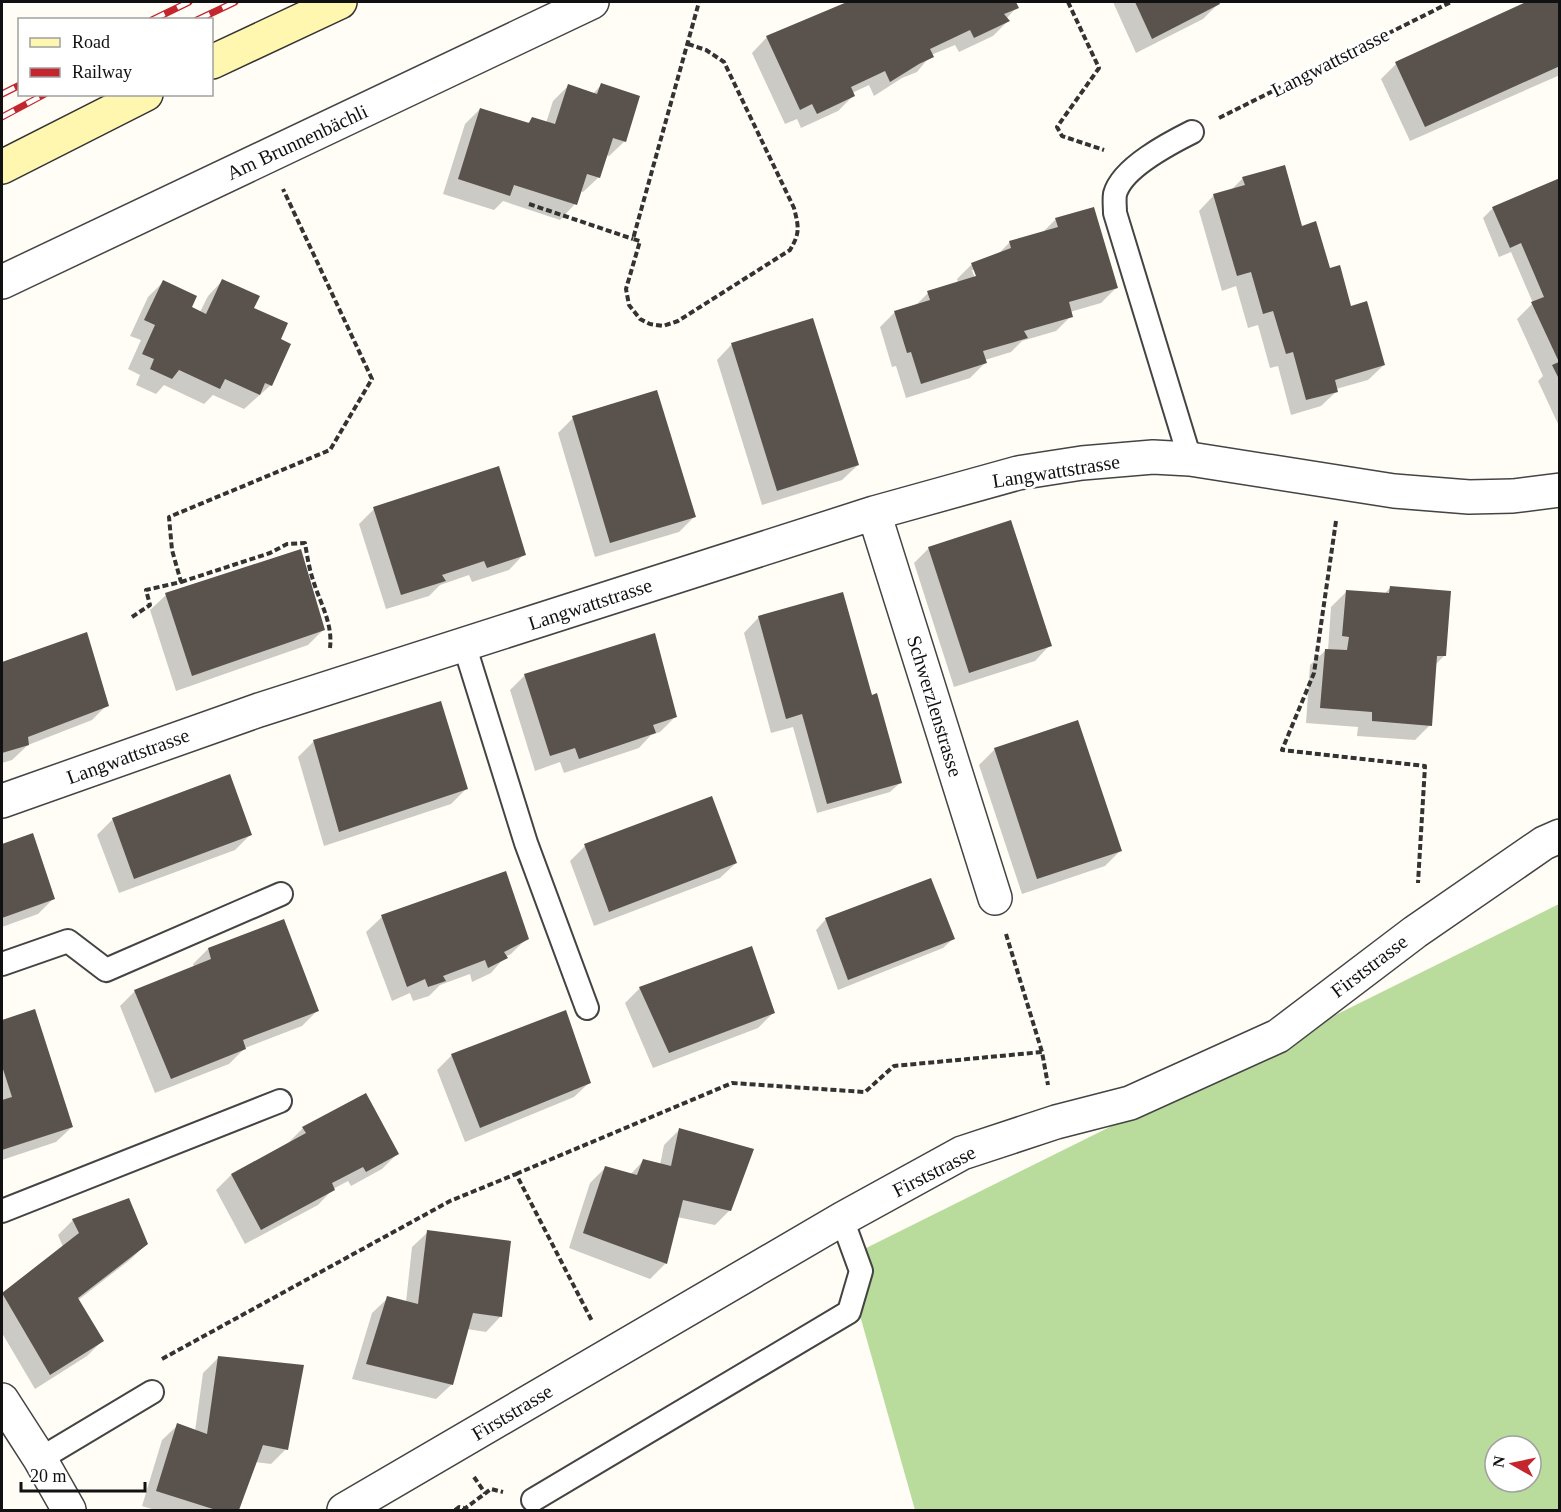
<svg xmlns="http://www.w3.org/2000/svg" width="1561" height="1512" font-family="Georgia,serif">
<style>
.forest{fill:#b9dc9c;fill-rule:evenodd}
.shadow{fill:#0003;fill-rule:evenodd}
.building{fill:#5a524d}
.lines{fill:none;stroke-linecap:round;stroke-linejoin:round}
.lane-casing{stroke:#444;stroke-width:26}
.street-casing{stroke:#444;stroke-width:36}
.secondary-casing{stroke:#333;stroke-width:36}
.path{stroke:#333;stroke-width:4;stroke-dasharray:6 3;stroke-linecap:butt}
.lane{stroke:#fff;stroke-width:22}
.street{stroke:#fff;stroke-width:33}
.secondary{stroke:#fff6b0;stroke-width:33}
.rail-casing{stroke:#c4262e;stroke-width:7}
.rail{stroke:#fff;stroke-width:4.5;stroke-dasharray:14;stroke-linecap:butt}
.labels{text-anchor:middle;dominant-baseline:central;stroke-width:6;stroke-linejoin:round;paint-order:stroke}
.street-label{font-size:20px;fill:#111;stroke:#fff}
</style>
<rect width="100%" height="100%" fill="#fffdf5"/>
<path class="forest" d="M 1559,904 L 1559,1510 L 915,1510 L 844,1259 ZM 1495,1446 L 1531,1446 L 1531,1482 L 1495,1482 Z"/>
<path class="shadow" d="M 851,2 L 1014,2 L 1017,7 L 1006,19 L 1008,21 L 993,36 L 959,52 L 955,45 L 931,55 L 917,72 L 902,78 L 874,96 L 869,85 L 852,93 L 853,96 L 838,111 L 801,128 L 797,119 L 785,124 L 752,53 L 767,37 Z
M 1113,2 L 1217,2 L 1218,4 L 1203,19 L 1136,53 Z
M 1530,2 L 1560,2 L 1560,75 L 1410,141 L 1381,79 L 1396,64 Z
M 601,85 L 625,141 L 609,156 L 606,155 L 599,177 L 583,192 L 580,191 L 575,204 L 560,220 L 503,201 L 494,210 L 443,194 L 465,124 L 480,109 L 527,124 L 532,118 L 546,123 L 553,101 L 568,86 L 593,94 Z
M 1243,178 L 1301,228 L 1329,270 L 1384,365 L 1368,380 L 1336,389 L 1337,391 L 1321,406 L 1291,415 L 1278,366 L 1270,368 L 1258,325 L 1248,328 L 1236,286 L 1222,291 L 1199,211 L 1214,195 L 1230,191 Z
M 1559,180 L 1560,426 L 1559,426 L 1538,381 L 1543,376 L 1517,319 L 1533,303 L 1511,252 L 1499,257 L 1483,218 L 1493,208 Z
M 1056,219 L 1116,288 L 1101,303 L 1070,312 L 1071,316 L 1056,331 L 1022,341 L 1011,352 L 985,360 L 985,363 L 970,378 L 906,398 L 896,366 L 892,367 L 880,327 L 895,312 L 914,307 L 928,293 L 958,283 L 957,279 L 972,264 L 997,255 L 1010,242 L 1042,233 ZM 972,270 L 976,270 L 977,284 Z
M 223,280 L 252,309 L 279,340 L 271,385 L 244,409 L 213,395 L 204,404 L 164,385 L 156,394 L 136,385 L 140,375 L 128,369 L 141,340 L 130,336 L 148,297 L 163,282 L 190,308 L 200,312 L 208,296 Z
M 732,344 L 858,465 L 842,480 L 762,505 L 717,360 Z
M 573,418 L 694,517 L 679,532 L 595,557 L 558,433 Z
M 374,509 L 524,554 L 509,570 L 472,582 L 469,575 L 440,585 L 429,596 L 386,609 L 359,524 Z
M 929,548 L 1050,645 L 1035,661 L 954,687 L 914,563 Z
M 1390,588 L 1444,656 L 1435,665 L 1430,725 L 1415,740 L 1357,736 L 1358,727 L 1306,723 L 1310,665 L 1326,650 L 1328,650 L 1331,607 L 1346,592 L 1384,594 Z
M 166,595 L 323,630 L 308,645 L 176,691 L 150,610 Z
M 759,617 L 871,696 L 901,782 L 890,792 L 817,813 L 793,727 L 771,733 L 744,633 Z
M 86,634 L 107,705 L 92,720 L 28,745 L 12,760 L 2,763 L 2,664 Z
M 525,675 L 675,717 L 660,732 L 651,735 L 639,748 L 564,773 L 560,762 L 535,771 L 510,690 Z
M 440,703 L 466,789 L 451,804 L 324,846 L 298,757 L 313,742 Z
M 995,749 L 1120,851 L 1105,866 L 1022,894 L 979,765 Z
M 113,819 L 250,835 L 235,850 L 119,893 L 97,835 Z
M 32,835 L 53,899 L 38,914 L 2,927 L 2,846 Z
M 585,846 L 736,863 L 720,878 L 594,926 L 570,861 Z
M 382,917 L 527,938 L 511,954 L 505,957 L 491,973 L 472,982 L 470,974 L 440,985 L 429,996 L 413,1001 L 410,993 L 392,1001 L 366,932 Z
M 826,919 L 954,938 L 943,948 L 838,990 L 816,930 Z
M 208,949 L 317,1011 L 302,1026 L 245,1048 L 229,1064 L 155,1093 L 120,1006 L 135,991 L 194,967 L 193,964 Z
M 640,988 L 773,1013 L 758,1028 L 653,1068 L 625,1003 Z
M 34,1011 L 72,1127 L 56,1142 L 2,1160 L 2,1022 Z
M 452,1055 L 590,1082 L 574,1097 L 465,1142 L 437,1070 Z
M 303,1128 L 397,1154 L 382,1169 L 351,1186 L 348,1181 L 333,1189 L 318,1205 L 245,1244 L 216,1190 L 231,1175 L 288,1143 Z
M 679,1130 L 730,1210 L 715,1225 L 677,1217 L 666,1263 L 650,1279 L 569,1248 L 590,1183 L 605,1168 L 630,1175 L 643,1161 L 660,1165 L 664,1145 Z
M 73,1220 L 146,1244 L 131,1259 L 77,1301 L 102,1341 L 87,1356 L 35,1389 L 2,1333 L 2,1295 L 63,1247 L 58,1235 Z
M 428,1232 L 501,1316 L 486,1332 L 467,1329 L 452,1384 L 436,1399 L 352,1379 L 372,1313 L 388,1298 L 406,1302 L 412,1247 Z
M 218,1358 L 286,1449 L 271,1464 L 255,1462 L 237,1510 L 155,1510 L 142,1506 L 162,1440 L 178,1425 L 195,1431 L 203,1373 Z"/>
<path class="building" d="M 847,2 L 1016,2 L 1019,8 L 1004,14 L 1010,21 L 974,38 L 970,30 L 930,49 L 934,57 L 919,64 L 890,82 L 885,71 L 851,87 L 855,96 L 817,114 L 812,104 L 800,110 L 766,36 Z
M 1135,2 L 1219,2 L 1220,4 L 1152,39 Z
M 1526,2 L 1560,2 L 1560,66 L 1425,127 L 1395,62 Z
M 601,83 L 640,96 L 626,142 L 613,138 L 600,178 L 587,174 L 577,205 L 514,185 L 510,196 L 458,179 L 480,108 L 529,123 L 532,117 L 555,124 L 568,84 L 597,94 Z
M 1285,165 L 1302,226 L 1316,221 L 1330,268 L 1340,265 L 1351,306 L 1367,301 L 1385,365 L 1335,380 L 1338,392 L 1306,400 L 1293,352 L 1286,354 L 1273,311 L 1263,314 L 1251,272 L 1237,276 L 1213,194 L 1245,185 L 1242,177 Z
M 1560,178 L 1560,381 L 1552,365 L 1559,362 L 1531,302 L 1544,297 L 1521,243 L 1510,248 L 1492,207 Z
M 1094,207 L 1118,288 L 1069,302 L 1073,317 L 1024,331 L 1028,338 L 983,351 L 987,363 L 921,384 L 911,352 L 907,353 L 894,311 L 930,300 L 927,291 L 976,276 L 971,263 L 1011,248 L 1009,241 L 1058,227 L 1055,218 Z
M 222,279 L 260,296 L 254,308 L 288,323 L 281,339 L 291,344 L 272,386 L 265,383 L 260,395 L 225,379 L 220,389 L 179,370 L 172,379 L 150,369 L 154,359 L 142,354 L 155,325 L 144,320 L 163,280 L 197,296 L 192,307 L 206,314 Z
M 813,318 L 859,465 L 777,491 L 731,343 Z
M 657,390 L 696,517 L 610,543 L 572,416 Z
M 499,466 L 526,555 L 487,568 L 484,561 L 442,575 L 446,581 L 401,595 L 373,507 Z
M 1011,520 L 1052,646 L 969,673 L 928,547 Z
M 301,549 L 325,630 L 192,676 L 165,593 Z
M 1390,586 L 1451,591 L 1446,656 L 1437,656 L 1432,726 L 1372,721 L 1372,712 L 1320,708 L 1325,649 L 1347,650 L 1349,637 L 1342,636 L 1346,590 L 1389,593 Z
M 843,592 L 872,695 L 877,693 L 902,783 L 827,804 L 802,714 L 786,719 L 758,616 Z
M 87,632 L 109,706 L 28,737 L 29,745 L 2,753 L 2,662 Z
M 655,633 L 677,717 L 653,725 L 656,733 L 579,759 L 575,748 L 550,756 L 524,674 Z
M 441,701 L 468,789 L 339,832 L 313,740 Z
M 1078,720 L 1122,851 L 1037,879 L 994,748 Z
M 230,774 L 252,835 L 134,879 L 112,818 Z
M 712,796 L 737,863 L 609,912 L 584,844 Z
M 33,833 L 55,899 L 2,918 L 2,844 Z
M 506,871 L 529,939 L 504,952 L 508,958 L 488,968 L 485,960 L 443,976 L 446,981 L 428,987 L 425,979 L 407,987 L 381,915 Z
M 931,878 L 955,939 L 848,980 L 825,918 Z
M 284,919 L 319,1011 L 243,1040 L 246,1049 L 171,1079 L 134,990 L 211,959 L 208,948 Z
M 752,946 L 775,1013 L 669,1053 L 639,987 Z
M 35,1009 L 73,1127 L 2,1150 L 2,1100 L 12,1097 L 2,1066 L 2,1020 Z
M 566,1010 L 591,1083 L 480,1128 L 451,1054 Z
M 366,1093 L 399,1154 L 366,1172 L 363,1167 L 332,1183 L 335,1190 L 261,1230 L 231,1174 L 306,1133 L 302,1127 Z
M 679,1128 L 754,1149 L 731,1211 L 683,1200 L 667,1264 L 583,1233 L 605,1166 L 637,1175 L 643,1159 L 671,1166 Z
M 129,1198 L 148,1244 L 78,1298 L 104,1341 L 50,1375 L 2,1293 L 79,1233 L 72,1219 Z
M 427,1230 L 511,1241 L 502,1317 L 473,1313 L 453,1385 L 366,1364 L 387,1296 L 418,1304 Z
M 218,1356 L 304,1365 L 288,1450 L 263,1445 L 239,1510 L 216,1510 L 156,1491 L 177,1423 L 207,1434 Z"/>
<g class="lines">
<g class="lane-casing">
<path id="lane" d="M 1190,459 L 1115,213 C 1115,207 1114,200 1115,194 C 1122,168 1170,143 1192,132
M 464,644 L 526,843 L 587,1008
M 2,964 L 68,941 L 106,970 L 281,894
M 2,1211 L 280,1101
M 40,1459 L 152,1392
M 533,1500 L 849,1312 L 861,1271 L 842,1219"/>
</g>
<g class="street-casing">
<path id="street" d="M 2,282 L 592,2
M 874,513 L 995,898
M 2,801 L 259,710 L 874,513 L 1018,473 L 1082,463 L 1153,457 L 1190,459 L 1394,491 L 1469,497 L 1513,496 L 1560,490
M 2,1400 L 40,1459 L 69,1510
M 344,1510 L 842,1219 L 962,1153 L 1056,1122 L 1130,1103 L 1278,1036 L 1415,932 L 1544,843 L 1560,836"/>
</g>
<g class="secondary-casing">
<path id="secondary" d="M 212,62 L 340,2
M 2,167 L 146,94"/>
</g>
<path class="path" d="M 1068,2 L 1099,68 L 1057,127 L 1062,136 L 1104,150
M 688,44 L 706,50 L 724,62 L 794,208 C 799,228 800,233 790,250 L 678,321 L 663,326 L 650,324 L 640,319 L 629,305 L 626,289 L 640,241 L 633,239 L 699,2
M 1219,118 L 1451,2
M 529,204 L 633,239
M 1336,521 L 1314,673 L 1282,750 L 1425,766 L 1418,883
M 181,582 L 270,553 L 287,544 L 305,543 C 307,555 309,568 313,580 C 320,603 333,623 330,648
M 132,617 L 150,605 L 146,590 L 181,582 L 172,550 L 169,517 L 330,450 L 372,379 L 283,189
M 1006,934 L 1042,1052 L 1048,1085
M 516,1174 L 732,1083 L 865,1092 L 894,1066 L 1042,1052
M 162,1359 L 450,1201 L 516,1174 L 592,1321
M 474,1477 L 485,1493
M 455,1510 L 459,1507 L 464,1508
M 463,1510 L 491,1489 L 503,1492"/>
<use href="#lane" class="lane"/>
<use href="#street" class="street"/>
<use href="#secondary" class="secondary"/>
<g class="rail-casing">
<path id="rail" d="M 152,20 L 189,2
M 197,20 L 235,2
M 2,94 L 20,85
M 2,117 L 45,94"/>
</g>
<use href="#rail" class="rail"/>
</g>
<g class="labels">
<g class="street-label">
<text transform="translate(1330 62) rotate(-27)">Langwattstrasse</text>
<text transform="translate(297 142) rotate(-25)">Am Brunnenbächli</text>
<text transform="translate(1056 471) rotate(-9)">Langwattstrasse</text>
<text transform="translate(590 604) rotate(-18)">Langwattstrasse</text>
<text transform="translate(935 706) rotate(73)">Schwerzlenstrasse</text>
<text transform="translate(128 756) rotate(-20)">Langwattstrasse</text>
<text transform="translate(1369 966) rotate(-37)">Firststrasse</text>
<text transform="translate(934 1171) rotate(-27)">Firststrasse</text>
<text transform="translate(512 1412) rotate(-31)">Firststrasse</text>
</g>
</g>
<rect width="1561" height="1512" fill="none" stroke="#111111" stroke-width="6"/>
<rect x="18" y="18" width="195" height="78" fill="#ffffff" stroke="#a0a0a0" stroke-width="1.5"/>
<rect x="30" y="38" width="30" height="9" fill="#fff6b0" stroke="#a0a0a0" stroke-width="1.5"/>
<text x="72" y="48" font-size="18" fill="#111111">Road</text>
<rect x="30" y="68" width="30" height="9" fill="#c4262e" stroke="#a0a0a0" stroke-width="1.5"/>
<text x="72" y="78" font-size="18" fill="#111111">Railway</text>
<g transform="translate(1513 1464) rotate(279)"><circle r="28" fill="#ffffff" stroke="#a0a0a0" stroke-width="1.5"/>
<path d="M0-4.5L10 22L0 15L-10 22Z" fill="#c4262e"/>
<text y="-9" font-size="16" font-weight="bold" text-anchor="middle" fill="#111111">N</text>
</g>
<path d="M21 1482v9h124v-9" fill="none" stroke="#111111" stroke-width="3"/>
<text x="30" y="1482" font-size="18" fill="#111111" stroke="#ffffff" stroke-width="4.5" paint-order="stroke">20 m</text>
</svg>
